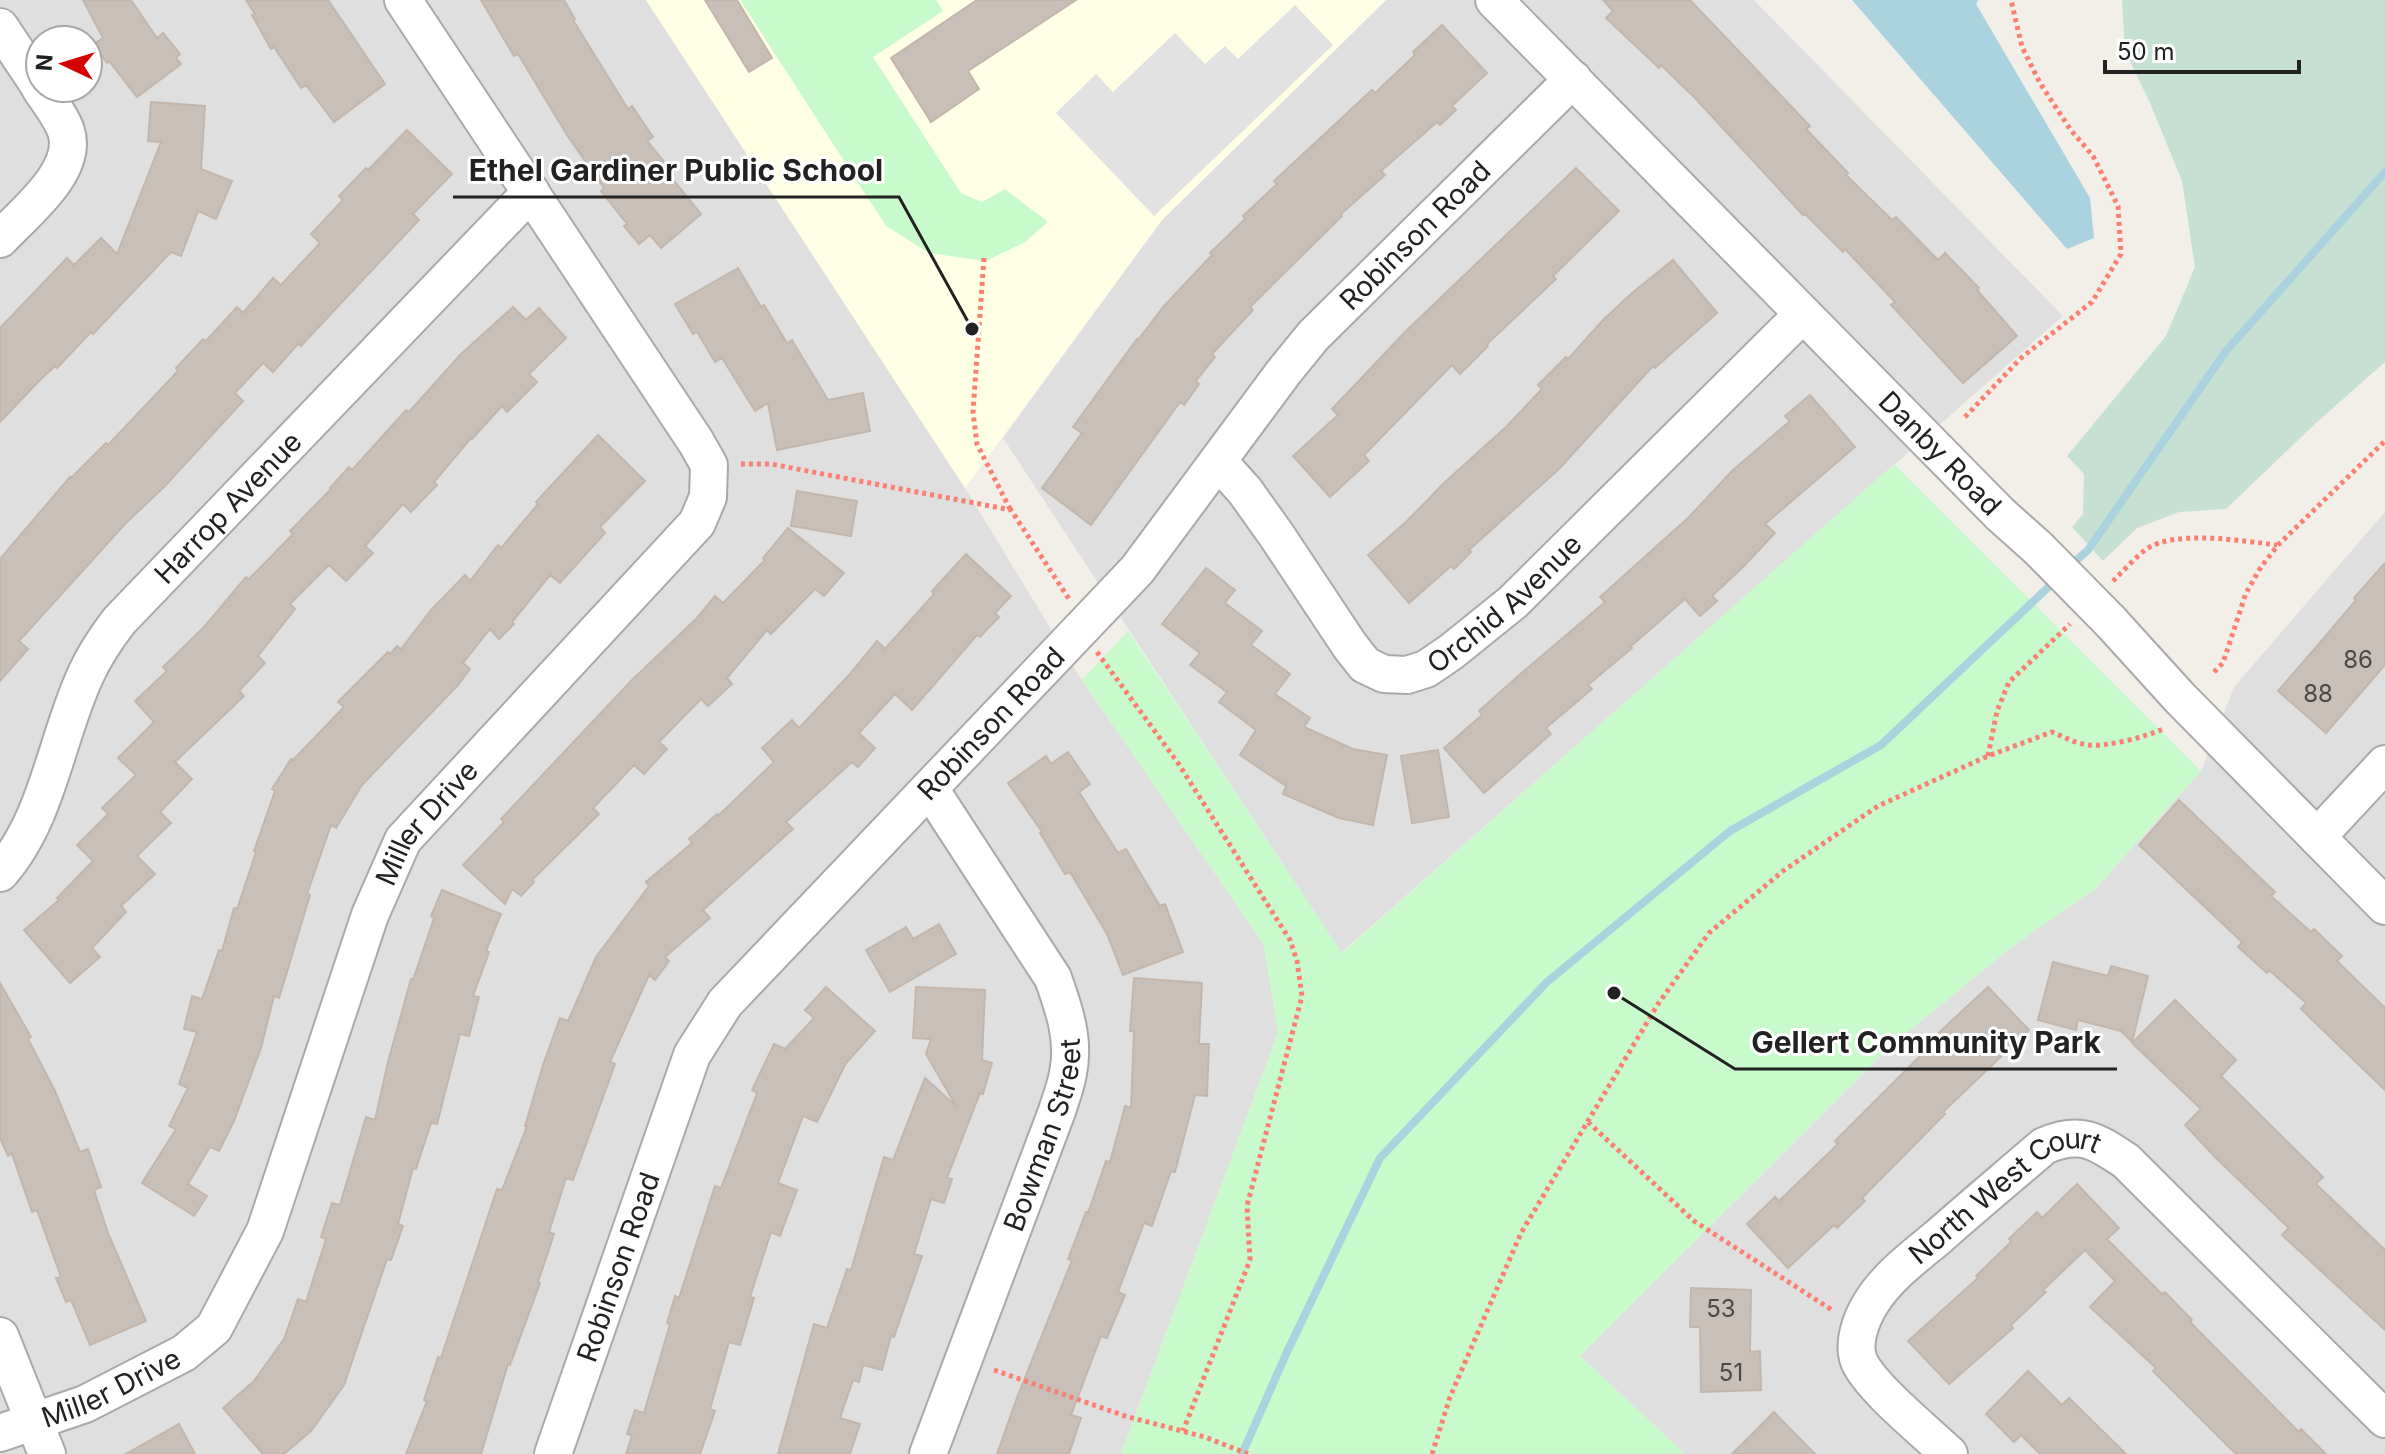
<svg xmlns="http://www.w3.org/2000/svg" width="2385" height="1454" font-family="Inter,sans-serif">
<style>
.residential{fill:#e0dfdf;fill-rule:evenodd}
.education{fill:#ffffe5}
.wetland{fill:#c6e0d4}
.park{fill:#c8facc}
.parking{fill:#e2e2e2}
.water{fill:#aad3df}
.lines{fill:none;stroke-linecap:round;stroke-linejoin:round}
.stream{stroke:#aad3df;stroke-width:8}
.building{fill:#c7bfb8;stroke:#c4b6ab;stroke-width:2}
.minor-casing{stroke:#a9a9a9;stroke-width:40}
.path{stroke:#fa8072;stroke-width:5;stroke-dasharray:4 4;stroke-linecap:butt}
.minor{stroke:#fff;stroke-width:36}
.minor-bridge-casing{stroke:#a9a9a9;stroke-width:40;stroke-linecap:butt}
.minor-bridge{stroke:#fff;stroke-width:36}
.labels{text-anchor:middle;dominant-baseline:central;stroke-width:6;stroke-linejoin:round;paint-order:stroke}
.number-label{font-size:24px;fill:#4b4948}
.street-label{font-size:28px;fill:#222;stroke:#fff}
.leader{fill:none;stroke:#222;stroke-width:3}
.callout-dot{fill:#222;stroke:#fff;stroke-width:3}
.callout-label{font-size:30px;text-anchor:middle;font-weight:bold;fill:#222;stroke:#fff;stroke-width:6;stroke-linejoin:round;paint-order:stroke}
</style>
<rect width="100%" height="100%" fill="#f2efe9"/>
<path class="residential" d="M 0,0 L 646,0 L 965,488 L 1082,680 L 1264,945 L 1278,1033 L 1121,1454 L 0,1454 ZM 40,40 L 88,40 L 88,88 L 40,88 Z
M 1386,0 L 1754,0 L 2063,316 L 1341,953 L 1003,438 L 1162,220 Z
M 2385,512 L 2385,1454 L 1685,1454 L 1580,1356 L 1893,1044 L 2013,946 L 2096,888 L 2201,771 L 2234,687 Z"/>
<path class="education" d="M 646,0 L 1386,0 L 1162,220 L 965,488 Z"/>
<path class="wetland" d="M 2122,0 L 2385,0 L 2385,362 L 2316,423 L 2226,509 L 2179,512 L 2137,528 L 2103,561 L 2072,527 L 2083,514 L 2084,474 L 2067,456 L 2166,336 L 2195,267 L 2182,181 L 2150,103 L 2125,51 Z"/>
<path class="park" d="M 740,0 L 936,0 L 943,11 L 873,57 L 961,193 L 982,202 L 1005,189 L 1048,222 L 1025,242 L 986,261 L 929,253 L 886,226 Z
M 1894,464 L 2201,771 L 2096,888 L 2013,946 L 1893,1044 L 1580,1356 L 1685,1454 L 1121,1454 L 1278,1033 L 1264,945 L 1082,680 L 1128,631 L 1342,953 Z"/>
<path class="parking" d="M 1295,5 L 1333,45 L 1154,216 L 1056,113 L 1096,74 L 1113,92 L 1175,33 L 1205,64 L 1225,46 L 1238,59 Z"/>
<path class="water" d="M 1852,0 L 1978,0 L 1976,4 L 2090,198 L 2094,238 L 2067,249 Z"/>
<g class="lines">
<path class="stream" d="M 2070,566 L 2088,550 L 2226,351 L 2385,172
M 1242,1454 L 1287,1352 L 1380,1158 L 1547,982 L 1730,831 L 1881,745 L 2058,578"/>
</g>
<path class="building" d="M 83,0 L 131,0 L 157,38 L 163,33 L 180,54 L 176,58 L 181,64 L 137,97 L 109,61 L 107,63 L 94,44 L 103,38 Z
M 246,0 L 328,0 L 385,84 L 334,122 L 306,85 L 301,88 L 274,47 L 271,49 L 252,15 L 255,14 Z
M 481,0 L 564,0 L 575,19 L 573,20 L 628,109 L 632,106 L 653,137 L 647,141 L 674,174 L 671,177 L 701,214 L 661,248 L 650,235 L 639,244 L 624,226 L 627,224 L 601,191 L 604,188 L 567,135 L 518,54 L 514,56 Z
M 705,0 L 737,0 L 772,58 L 749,72 Z
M 977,0 L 1076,0 L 968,71 L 979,89 L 931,122 L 891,58 Z
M 1603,0 L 1690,0 L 1810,126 L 1806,129 L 1848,173 L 1846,175 L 1892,220 L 1896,217 L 1938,260 L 1945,253 L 1979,288 L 1977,290 L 2017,336 L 1963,383 L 1891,305 L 1895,302 L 1845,249 L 1843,252 L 1805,214 L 1803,215 L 1695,98 L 1661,65 L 1659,68 L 1606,18 L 1613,11 Z
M 1442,25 L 1487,73 L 1452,106 L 1456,110 L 1440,125 L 1437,122 L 1381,171 L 1385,175 L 1341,214 L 1342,216 L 1250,307 L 1253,310 L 1212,354 L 1215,357 L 1196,381 L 1199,384 L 1184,405 L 1180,402 L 1091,525 L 1042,488 L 1082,433 L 1073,427 L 1137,339 L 1138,340 L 1164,306 L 1212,255 L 1210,253 L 1245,219 L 1243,216 L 1277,184 L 1274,181 L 1372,90 L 1375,93 L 1415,55 L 1413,52 Z
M 151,102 L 205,106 L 201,169 L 232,181 L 216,219 L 198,211 L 181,256 L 171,252 L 93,334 L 91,332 L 57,368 L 55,366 L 40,380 L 0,422 L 0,328 L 67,258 L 74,265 L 101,238 L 117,254 L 161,142 L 148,141 Z
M 407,130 L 452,174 L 413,214 L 419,220 L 301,346 L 298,344 L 273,372 L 263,363 L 235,393 L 243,401 L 164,487 L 125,524 L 19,641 L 28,649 L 0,681 L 0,559 L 70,477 L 71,478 L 106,443 L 108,445 L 178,371 L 176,368 L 203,339 L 206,341 L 237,307 L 243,313 L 273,278 L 281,285 L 320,243 L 311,234 L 343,200 L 339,196 L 366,168 L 368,170 Z
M 1576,168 L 1619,211 L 1553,276 L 1556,279 L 1487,344 L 1488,346 L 1460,374 L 1452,365 L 1364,455 L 1369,461 L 1330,497 L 1293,456 L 1338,415 L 1332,409 L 1406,331 Z
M 1673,260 L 1717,313 L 1655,368 L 1653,366 L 1559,469 L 1469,550 L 1471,552 L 1454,569 L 1451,566 L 1409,603 L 1368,555 L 1407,521 L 1444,483 L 1506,427 L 1542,389 L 1538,385 L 1566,357 L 1568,359 L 1603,320 L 1632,293 Z
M 738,268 L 761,307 L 764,305 L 787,343 L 792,340 L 828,400 L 863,393 L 870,431 L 777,450 L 768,403 L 755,411 L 722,358 L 715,362 L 697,332 L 693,334 L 675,304 Z
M 513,307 L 526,320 L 539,308 L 566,338 L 529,374 L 537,382 L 507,412 L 502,406 L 472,439 L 471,438 L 434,482 L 437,485 L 411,512 L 403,504 L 365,546 L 373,553 L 346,581 L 329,565 L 290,604 L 295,609 L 258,656 L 265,663 L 239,691 L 244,696 L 175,762 L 192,779 L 160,812 L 171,823 L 137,856 L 155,874 L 121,906 L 126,912 L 92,948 L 100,957 L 70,983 L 24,930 L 59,900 L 57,898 L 93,861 L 77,845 L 108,814 L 102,808 L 136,775 L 118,758 L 154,722 L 135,701 L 167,671 L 163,667 L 204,627 L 246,577 L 249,579 L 293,534 L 290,531 L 331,489 L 330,488 L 349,467 L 352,470 L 406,410 L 409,412 L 461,354 Z
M 1810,395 L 1855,447 L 1765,524 L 1775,533 L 1743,567 L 1712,596 L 1717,601 L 1700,616 L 1685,599 L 1630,647 L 1632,648 L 1588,685 L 1592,689 L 1546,728 L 1551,734 L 1484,793 L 1444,748 L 1482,715 L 1479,711 L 1517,677 L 1605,602 L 1600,597 L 1689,517 L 1732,471 L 1790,421 L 1785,416 Z
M 598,435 L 645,481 L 600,527 L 605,533 L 560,583 L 550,575 L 512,622 L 514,624 L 499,639 L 490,629 L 463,663 L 470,669 L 458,685 L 362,785 L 336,828 L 331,825 L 307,894 L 310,895 L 284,982 L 279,998 L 274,996 L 261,1048 L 234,1121 L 219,1151 L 210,1147 L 188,1184 L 207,1196 L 194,1216 L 142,1183 L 176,1129 L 169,1126 L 188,1088 L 179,1084 L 197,1032 L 184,1029 L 192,996 L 202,999 L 219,950 L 222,951 L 234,908 L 237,909 L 256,852 L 254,851 L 275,791 L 272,789 L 291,759 L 293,760 L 344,707 L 338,702 L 388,652 L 390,654 L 397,646 L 401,649 L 432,609 L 465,575 L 470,581 L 498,545 L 501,548 L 538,504 L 536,502 Z
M 797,491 L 857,501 L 851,536 L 791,526 Z
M 788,528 L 844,573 L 824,596 L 815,589 L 771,634 L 767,630 L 727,678 L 732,684 L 708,706 L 701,699 L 659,742 L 667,749 L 644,774 L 634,765 L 593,808 L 599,814 L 532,880 L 534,882 L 521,896 L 512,889 L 505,904 L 463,865 L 504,822 L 501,819 L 631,681 L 697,618 L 715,596 L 723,603 L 765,560 L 763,558 Z
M 966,554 L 1011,596 L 995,613 L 999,617 L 980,637 L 977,635 L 912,710 L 895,694 L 859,733 L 875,748 L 858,767 L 852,762 L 786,822 L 793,829 L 703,910 L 710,918 L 665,957 L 669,961 L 655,980 L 649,975 L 610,1062 L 615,1064 L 573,1180 L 566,1178 L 549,1232 L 554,1234 L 538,1282 L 540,1283 L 510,1365 L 508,1364 L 481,1454 L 406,1454 L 427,1401 L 424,1400 L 438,1357 L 441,1358 L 497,1189 L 502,1190 L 527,1126 L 525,1126 L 543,1065 L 560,1018 L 568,1021 L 596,957 L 649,886 L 646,882 L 692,843 L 689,839 L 717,814 L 718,816 L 774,762 L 762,748 L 792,720 L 799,728 L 850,674 L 877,641 L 885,649 L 934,594 L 932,591 Z
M 2385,563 L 2385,665 L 2326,733 L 2278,691 L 2324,638 L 2356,600 L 2354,598 Z
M 1206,568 L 1235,590 L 1225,603 L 1262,631 L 1251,645 L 1290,674 L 1275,694 L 1310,718 L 1304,727 L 1353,749 L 1387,755 L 1373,825 L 1339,818 L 1283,794 L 1286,786 L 1240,755 L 1256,730 L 1219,702 L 1227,692 L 1190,665 L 1200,653 L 1162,624 Z
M 1438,750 L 1449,817 L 1412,823 L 1401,756 Z
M 1068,752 L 1090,784 L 1079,792 L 1118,853 L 1126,849 L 1160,906 L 1165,904 L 1183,952 L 1123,975 L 1107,934 L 1070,872 L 1065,874 L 1040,833 L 1042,832 L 1008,783 L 1046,756 L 1051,764 Z
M 2179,800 L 2275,892 L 2271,896 L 2311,932 L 2314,929 L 2342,956 L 2337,961 L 2385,1008 L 2385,1090 L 2301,1009 L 2306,1003 L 2269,970 L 2267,973 L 2238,947 L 2242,942 L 2139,845 Z
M 442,890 L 501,914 L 486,951 L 489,952 L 473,996 L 479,997 L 469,1036 L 460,1034 L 437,1124 L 431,1123 L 416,1169 L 413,1168 L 398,1224 L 403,1226 L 391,1260 L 387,1259 L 344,1385 L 311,1431 L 284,1454 L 263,1454 L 223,1408 L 254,1381 L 284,1339 L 298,1299 L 306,1302 L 326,1239 L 321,1237 L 332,1203 L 340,1205 L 366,1117 L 375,1120 L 388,1062 L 411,979 L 413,980 L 434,918 L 431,916 Z
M 939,924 L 956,954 L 890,992 L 866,950 L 906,927 L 913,939 Z
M 2053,962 L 2108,976 L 2111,966 L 2148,976 L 2132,1042 L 2121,1031 L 2078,1020 L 2076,1030 L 2038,1020 Z
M 1134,978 L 1202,983 L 1199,1044 L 1209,1044 L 1207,1096 L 1195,1095 L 1175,1172 L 1171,1171 L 1152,1226 L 1144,1223 L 1118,1292 L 1125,1295 L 1107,1338 L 1101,1336 L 1071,1415 L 1081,1418 L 1069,1454 L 997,1454 L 1018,1395 L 1072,1260 L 1068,1259 L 1086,1212 L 1088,1213 L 1106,1161 L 1110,1162 L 1125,1106 L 1131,1108 L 1134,1031 L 1130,1031 Z
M 0,983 L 31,1037 L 28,1039 L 55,1091 L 80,1152 L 88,1149 L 101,1187 L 94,1190 L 108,1233 L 146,1321 L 90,1345 L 71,1300 L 66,1302 L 56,1278 L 61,1277 L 37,1210 L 32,1212 L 12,1154 L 8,1156 L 0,1138 Z
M 826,987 L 875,1031 L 846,1063 L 817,1122 L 803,1116 L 778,1183 L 797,1190 L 780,1236 L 771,1232 L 750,1297 L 754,1298 L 740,1345 L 729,1342 L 710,1409 L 715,1411 L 700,1454 L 626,1454 L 632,1436 L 627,1434 L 635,1410 L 644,1413 L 670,1324 L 667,1323 L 675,1296 L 679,1298 L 715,1186 L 721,1188 L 757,1093 L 752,1090 L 774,1044 L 785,1049 L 814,1018 L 805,1010 Z
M 916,987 L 985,990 L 982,1060 L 992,1063 L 983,1094 L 980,1093 L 947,1178 L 952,1179 L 944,1203 L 931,1199 L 914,1254 L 922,1256 L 894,1337 L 891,1336 L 882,1370 L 863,1365 L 859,1382 L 853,1380 L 840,1418 L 860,1424 L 850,1454 L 778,1454 L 814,1324 L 827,1328 L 847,1269 L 851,1270 L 884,1157 L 893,1160 L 925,1078 L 956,1106 L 926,1054 L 931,1039 L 913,1038 Z
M 1988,987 L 2029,1030 L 1943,1112 L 1945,1114 L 1862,1198 L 1865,1201 L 1837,1228 L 1834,1225 L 1788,1268 L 1747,1224 L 1775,1197 L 1779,1201 L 1838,1144 L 1835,1141 L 1920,1056 L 1917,1053 Z
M 2175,1000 L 2236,1060 L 2221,1076 L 2323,1177 L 2316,1184 L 2385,1250 L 2385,1330 L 2282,1235 L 2289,1228 L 2216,1158 L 2185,1125 L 2201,1109 L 2132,1043 Z
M 2077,1184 L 2119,1228 L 2107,1239 L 2162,1294 L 2165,1292 L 2192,1320 L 2190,1322 L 2299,1432 L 2301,1429 L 2326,1454 L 2236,1454 L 2153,1371 L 2156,1368 L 2090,1307 L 2115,1281 L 2085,1250 L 2043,1290 L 2046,1292 L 2011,1325 L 2013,1328 L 1949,1384 L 1908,1341 L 1978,1278 L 1976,1276 L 2011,1242 L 2009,1239 L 2037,1212 L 2042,1218 Z
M 1691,1288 L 1751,1290 L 1750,1352 L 1760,1351 L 1761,1390 L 1701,1392 L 1700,1327 L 1690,1327 Z
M 2028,1371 L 2062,1405 L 2069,1398 L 2126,1454 L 2040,1454 L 2021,1435 L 2014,1442 L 1986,1414 Z
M 1774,1412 L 1815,1454 L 1732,1454 Z
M 179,1424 L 195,1454 L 126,1454 Z"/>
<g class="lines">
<g class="minor-casing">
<g id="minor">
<path id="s1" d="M 1494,0 L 2000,514 L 2038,548"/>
<path d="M 0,27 L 40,87"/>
<path d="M 0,239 C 24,213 79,171 66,131 C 61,116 49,102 40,88"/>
<path id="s2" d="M 1218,461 L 1245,491 L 1277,536 L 1350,646 L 1365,665 L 1384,674 L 1407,675 L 1426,669 L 1451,652 L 1513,602 L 1803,314"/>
<path d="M 2110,621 L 2180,698 L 2385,906"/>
<path d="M 2317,837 L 2385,764"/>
<path id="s3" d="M 0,873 C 48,819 56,738 86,674 C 95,654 106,638 119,621 L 531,192"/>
<path d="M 0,1336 L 47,1454"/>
<path id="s4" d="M 0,1433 L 85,1404 L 184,1353 L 214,1328 L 265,1231 L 370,915 L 403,840 L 697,523 L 708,497 L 709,465 L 696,442 L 403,0"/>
<path id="s5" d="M 553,1454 L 692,1055 L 725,1003 L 1137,570 L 1283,373 L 1313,336 L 1573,79"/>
<path id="s6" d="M 928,1454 L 1057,1111 C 1061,1098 1066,1086 1068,1073 C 1075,1040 1064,1009 1053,978 L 930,789"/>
<path id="s7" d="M 1949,1454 C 1927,1433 1870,1387 1859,1361 C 1852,1343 1861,1319 1871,1303 C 1887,1277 1914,1257 1937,1238 C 1972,1207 2008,1177 2044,1146 C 2080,1130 2096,1141 2126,1161 L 2385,1419"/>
</g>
</g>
<path class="path" d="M 984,258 L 973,412 L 977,444 L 1010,509
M 1965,417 L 2021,358 L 2092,302 L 2121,254 L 2118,206 L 2093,156 L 2070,129 L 2040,83 L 2022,47 L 2011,0
M 741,464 L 771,464 L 1011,510 L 1069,599
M 2113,581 C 2123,571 2134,559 2145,550 C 2173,529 2243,541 2277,545
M 1097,652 L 1178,763 L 1290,940 L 1297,961 L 1302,996 L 1247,1206 L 1250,1260 L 1183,1431
M 2214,672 L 2223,663 L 2246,593 L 2261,567 L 2278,545 L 2385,441
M 1988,756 L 1997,711 L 2009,682 L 2070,624
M 1588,1122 L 1694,1221 L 1832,1310
M 994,1370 L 1125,1416 L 1205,1437 L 1248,1454
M 1432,1454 L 1450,1397 L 1521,1233 L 1658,1004 L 1709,933 L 1783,871 L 1878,806 L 1988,756 L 2052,732 C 2064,737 2075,743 2088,745 C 2107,747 2145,737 2163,729"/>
<use href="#minor" class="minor"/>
<g class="minor-bridge-casing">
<path id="minor-bridge" d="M 2038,548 L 2110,621"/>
</g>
<use href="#minor-bridge" class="minor-bridge"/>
</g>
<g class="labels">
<g class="number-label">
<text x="2358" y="659">86</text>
<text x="2318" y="693">88</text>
<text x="1721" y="1308">53</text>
<text x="1731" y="1372">51</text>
</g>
<g class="street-label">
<text stroke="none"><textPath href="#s5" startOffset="1518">Robinson Road</textPath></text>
<text stroke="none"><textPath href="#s1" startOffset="636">Danby Road</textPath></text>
<text stroke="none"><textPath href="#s3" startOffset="438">Harrop Avenue</textPath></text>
<text stroke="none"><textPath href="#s2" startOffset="418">Orchid Avenue</textPath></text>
<text stroke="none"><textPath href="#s5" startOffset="870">Robinson Road</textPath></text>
<text stroke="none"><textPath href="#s4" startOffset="792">Miller Drive</textPath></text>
<text stroke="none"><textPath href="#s6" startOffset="340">Bowman Street</textPath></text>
<text stroke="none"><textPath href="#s7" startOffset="368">North West Court</textPath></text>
<text stroke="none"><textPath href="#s5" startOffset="198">Robinson Road</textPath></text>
<text stroke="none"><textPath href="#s4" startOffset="120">Miller Drive</textPath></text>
</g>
</g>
<path class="leader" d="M972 329L899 197H453M1614 993L1735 1069H2117"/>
<g class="callout-dot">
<circle cx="972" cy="329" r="8"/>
<circle cx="1614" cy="993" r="8"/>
</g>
<g class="callout-label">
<text x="676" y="181">Ethel Gardiner Public School</text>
<text x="1926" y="1053">Gellert Community Park</text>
</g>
<g transform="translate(64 64) rotate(274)"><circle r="38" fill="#ffffff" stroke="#a7a7a7" stroke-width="2"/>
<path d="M0-6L14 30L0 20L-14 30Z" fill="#d40000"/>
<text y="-12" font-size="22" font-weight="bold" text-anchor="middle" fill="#222222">N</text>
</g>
<path d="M2105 60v12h194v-12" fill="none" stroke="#222222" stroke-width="4"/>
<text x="2117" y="60" font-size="24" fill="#222222" stroke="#ffffff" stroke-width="6" paint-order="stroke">50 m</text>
</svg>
